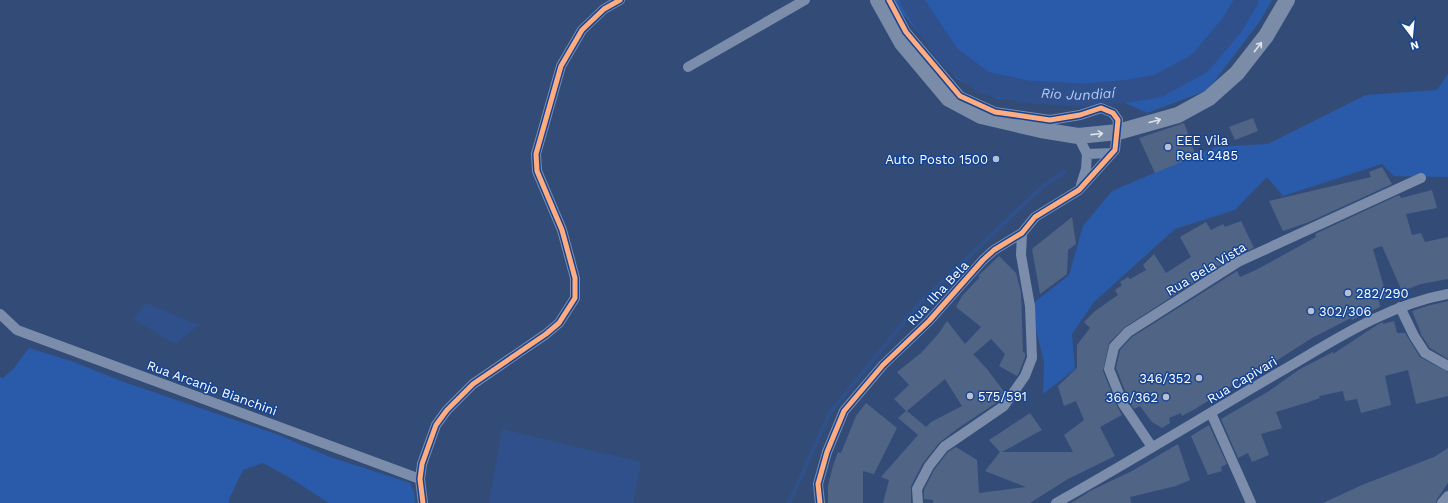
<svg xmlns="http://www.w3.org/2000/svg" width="1448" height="503" font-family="'Work Sans',sans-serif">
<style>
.green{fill:#295baa}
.water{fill:#2f508a}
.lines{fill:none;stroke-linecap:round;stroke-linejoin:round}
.stream{stroke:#2f508a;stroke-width:4}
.river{stroke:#2f508a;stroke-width:23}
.building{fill:#506486;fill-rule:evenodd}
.minor{stroke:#7b8daa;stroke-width:10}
.primary{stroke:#7a8ca8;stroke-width:16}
.cycleway-casing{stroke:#164494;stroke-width:8}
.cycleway{stroke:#ffac80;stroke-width:5}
.oneway{stroke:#dee2e9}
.poi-dot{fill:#b8c0cf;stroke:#164494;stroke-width:1.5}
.labels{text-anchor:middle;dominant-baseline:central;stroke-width:3;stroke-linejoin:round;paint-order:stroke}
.poi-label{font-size:13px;fill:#fff;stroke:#164494;text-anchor:start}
.street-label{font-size:13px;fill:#fff;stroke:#164494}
.water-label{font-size:14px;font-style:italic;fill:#b2cdf8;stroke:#164494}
</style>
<rect width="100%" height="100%" fill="#334c77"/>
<path class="green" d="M 894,0 L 1272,0 L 1260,21 L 1208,90 L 1147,113 L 1123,102 L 998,99 L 957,79 L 900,11 Z
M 1448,74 L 1448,177 L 1394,176 L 1382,164 L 1283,196 L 1267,177 L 1235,210 L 1175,229 L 1094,302 L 1072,334 L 1075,369 L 1043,394 L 1044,362 L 1030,306 L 1069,275 L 1083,226 L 1112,191 L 1215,147 L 1268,144 L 1366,95 L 1437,90 Z
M 29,348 L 71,361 L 124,382 L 276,434 L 330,457 L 410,483 L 414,492 L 415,503 L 329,503 L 287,476 L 263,463 L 243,470 L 229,499 L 229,503 L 0,503 L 0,377 L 3,378 L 14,368 Z"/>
<path class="water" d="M 146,303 L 199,325 L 175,344 L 133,319 Z
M 502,429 L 641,462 L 633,503 L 489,503 Z"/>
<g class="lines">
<path class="stream" d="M 1146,98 L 1158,86
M 789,503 L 830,413 L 918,305 L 1042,187 L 1064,172"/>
<path class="river" id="s1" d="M 911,0 L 949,57 L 985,83 L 1027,92 L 1082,95 L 1122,92 L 1158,86 L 1200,63 L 1232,25 L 1247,0"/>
</g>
<path class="building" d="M 1253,118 L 1258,131 L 1235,140 L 1229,127 Z
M 1184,123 L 1196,156 L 1155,173 L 1139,138 Z
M 1382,167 L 1392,184 L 1309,222 L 1283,231 L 1269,201 L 1371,177 L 1369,172 Z
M 1432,190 L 1437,208 L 1406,214 L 1412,235 L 1421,233 L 1425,242 L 1448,237 L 1448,279 L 1421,284 L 1402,291 L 1382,246 L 1373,249 L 1387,298 L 1379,301 L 1380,307 L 1352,320 L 1351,318 L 1312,338 L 1265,368 L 1235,384 L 1195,409 L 1182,416 L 1181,413 L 1169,418 L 1170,423 L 1162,428 L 1152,422 L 1140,406 L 1134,409 L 1129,401 L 1116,368 L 1120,350 L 1132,337 L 1237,271 L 1240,277 L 1256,270 L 1316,237 L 1315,234 L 1399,195 L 1401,198 Z
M 1072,217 L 1076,244 L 1068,250 L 1067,274 L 1040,294 L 1032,249 Z
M 1241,221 L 1254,248 L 1235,256 L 1125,327 L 1109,343 L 1103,371 L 1117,406 L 1122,415 L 1100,427 L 1115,456 L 1068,479 L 1030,503 L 933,503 L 933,500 L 924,499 L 924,490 L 934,470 L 948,452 L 956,447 L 977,460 L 979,493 L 1026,487 L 985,471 L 1000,452 L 989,440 L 1030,413 L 1042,430 L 1002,452 L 1073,452 L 1064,435 L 1084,420 L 1076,401 L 1064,406 L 1058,386 L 1077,368 L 1077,345 L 1090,328 L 1084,322 L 1095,311 L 1118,295 L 1115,290 L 1122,285 L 1120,282 L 1128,277 L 1130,279 L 1146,270 L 1143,265 L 1154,254 L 1166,273 L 1191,257 L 1180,237 L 1206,222 L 1211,230 L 1223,224 L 1225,227 Z
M 999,256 L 1016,273 L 1021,292 L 1023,352 L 1025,353 L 1025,357 L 1019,373 L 1017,376 L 999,366 L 1005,354 L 991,339 L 975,353 L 973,351 L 975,353 L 973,354 L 987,369 L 1005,393 L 999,401 L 957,429 L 939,443 L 923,463 L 911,486 L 911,503 L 883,503 L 889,480 L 881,477 L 918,435 L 898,418 L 906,411 L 894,399 L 909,385 L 897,372 L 921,353 L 939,333 L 947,321 L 965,344 L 981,327 L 956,307 L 962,296 L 980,277 L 978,276 ZM 945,379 L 962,406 L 931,422 L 926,427 L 907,411 Z
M 1448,301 L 1448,359 L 1430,348 L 1420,333 L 1421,333 L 1412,311 L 1427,306 Z
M 1394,321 L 1397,333 L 1405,333 L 1420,357 L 1448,372 L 1448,396 L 1416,404 L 1408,370 L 1385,376 L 1391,405 L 1361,413 L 1357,399 L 1345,401 L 1343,391 L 1319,396 L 1320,398 L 1309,402 L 1276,412 L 1282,428 L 1261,434 L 1269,455 L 1252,462 L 1248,453 L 1238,458 L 1221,419 L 1269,391 L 1300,369 L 1333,352 L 1333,354 L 1377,325 L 1383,322 L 1383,324 Z
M 866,403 L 897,428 L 874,474 L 863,471 L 863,503 L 828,503 L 828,486 L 833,466 L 838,452 L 841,453 L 856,416 Z
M 1209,425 L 1227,464 L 1221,467 L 1222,471 L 1208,475 L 1191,436 Z
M 1178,444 L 1190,480 L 1176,486 L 1130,497 L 1131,503 L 1071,503 L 1092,490 L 1132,471 Z
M 1448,448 L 1448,483 L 1437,499 L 1436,503 L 1323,503 L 1362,485 L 1434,457 Z"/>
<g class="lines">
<path class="minor" d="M 688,67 L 805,0
M 1078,136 L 1087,154 L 1086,169 L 1081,185
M 1087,154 L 1112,153
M 1400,307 L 1414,336 L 1425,353 L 1448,366
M 0,314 L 17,330 L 420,479
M 1211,413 L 1251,503
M 1152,447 L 1123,404 L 1109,369 L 1114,347 L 1128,332 L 1238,262 L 1421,178
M 423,503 L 420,479 L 422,464 L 436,425 L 447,410 L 473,384 L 546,334 L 559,323 L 575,298 L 575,278 L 562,230 L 537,171 L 536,154 L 561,66 L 582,30 L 604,9 L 620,0
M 820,503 L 818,484 L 827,452 L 844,411 L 883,365 L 929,321 L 983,260 L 994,250 L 1022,233 L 1035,217 L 1079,190 L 1115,150 L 1118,120 L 1113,113 L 1101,108 L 1080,115 L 1050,120 L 995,112 L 960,96 L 906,32 L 889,0
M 918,503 L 917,489 L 929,466 L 944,447 L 1004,406 L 1025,376 L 1032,358 L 1030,306 L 1021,255 L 1022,233
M 1056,503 C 1131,461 1204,416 1278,373 C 1332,342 1386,305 1448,294
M 1442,503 L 1448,496"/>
<path class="primary" d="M 878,0 L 902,43 L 949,99 L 981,116 L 1041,130 L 1078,136 L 1118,132 L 1178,115 L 1209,98 L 1237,73 L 1266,36 L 1287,0"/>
<g class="cycleway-casing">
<path id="cycleway" d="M 423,503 L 420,479 L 422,464 L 436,425 L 447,410 L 473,384 L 546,334 L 559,323 L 575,298 L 575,278 L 562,230 L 537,171 L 536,154 L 561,66 L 582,30 L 604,9 L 620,0
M 820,503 L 818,484 L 827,452 L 844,411 L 883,365 L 929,321 L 983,260 L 994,250 L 1022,233 L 1035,217 L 1079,190 L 1115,150 L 1118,120 L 1113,113 L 1101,108 L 1080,115 L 1050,120 L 995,112 L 960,96 L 906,32 L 889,0"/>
</g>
<use href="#cycleway" class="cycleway"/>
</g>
<defs><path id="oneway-shaft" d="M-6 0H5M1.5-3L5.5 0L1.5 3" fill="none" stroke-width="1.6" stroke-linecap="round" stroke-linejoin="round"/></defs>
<g class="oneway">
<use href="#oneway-shaft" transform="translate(1258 47) rotate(-52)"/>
<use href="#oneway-shaft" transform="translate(1155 121) rotate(-15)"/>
<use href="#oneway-shaft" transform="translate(1097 134) rotate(-6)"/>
</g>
<g class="poi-dot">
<circle cx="1168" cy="147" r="4"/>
<circle cx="996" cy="159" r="4"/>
<circle cx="1348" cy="293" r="4"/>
<circle cx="1311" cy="311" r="4"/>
<circle cx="1199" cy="378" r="4"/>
<circle cx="970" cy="396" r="4"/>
<circle cx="1166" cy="397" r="4"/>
</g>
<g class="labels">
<g class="poi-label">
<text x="1176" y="140">EEE Vila<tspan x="1176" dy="15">Real 2485</tspan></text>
<text x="988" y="159" text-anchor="end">Auto Posto 1500</text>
<text x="1356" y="293">282/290</text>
<text x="1319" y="311">302/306</text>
<text x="1191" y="378" text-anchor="end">346/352</text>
<text x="978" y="396">575/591</text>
<text x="1158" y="397" text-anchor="end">366/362</text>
</g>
<g class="street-label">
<text transform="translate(1206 269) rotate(-31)">Rua Bela Vista</text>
<text transform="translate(938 293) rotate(-47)">Rua Ilha Bela</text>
<text transform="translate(1242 380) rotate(-31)">Rua Capivari</text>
<text transform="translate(212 388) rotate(20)">Rua Arcanjo Bianchini</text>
</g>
<g class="water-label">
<text stroke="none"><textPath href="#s1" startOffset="207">Rio Jundiaí</textPath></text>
</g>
</g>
<g transform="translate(1412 36) rotate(164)" stroke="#164494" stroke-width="3" paint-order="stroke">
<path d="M0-3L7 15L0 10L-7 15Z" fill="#ffffff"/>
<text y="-6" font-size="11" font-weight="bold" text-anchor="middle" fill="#ffffff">N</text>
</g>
</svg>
